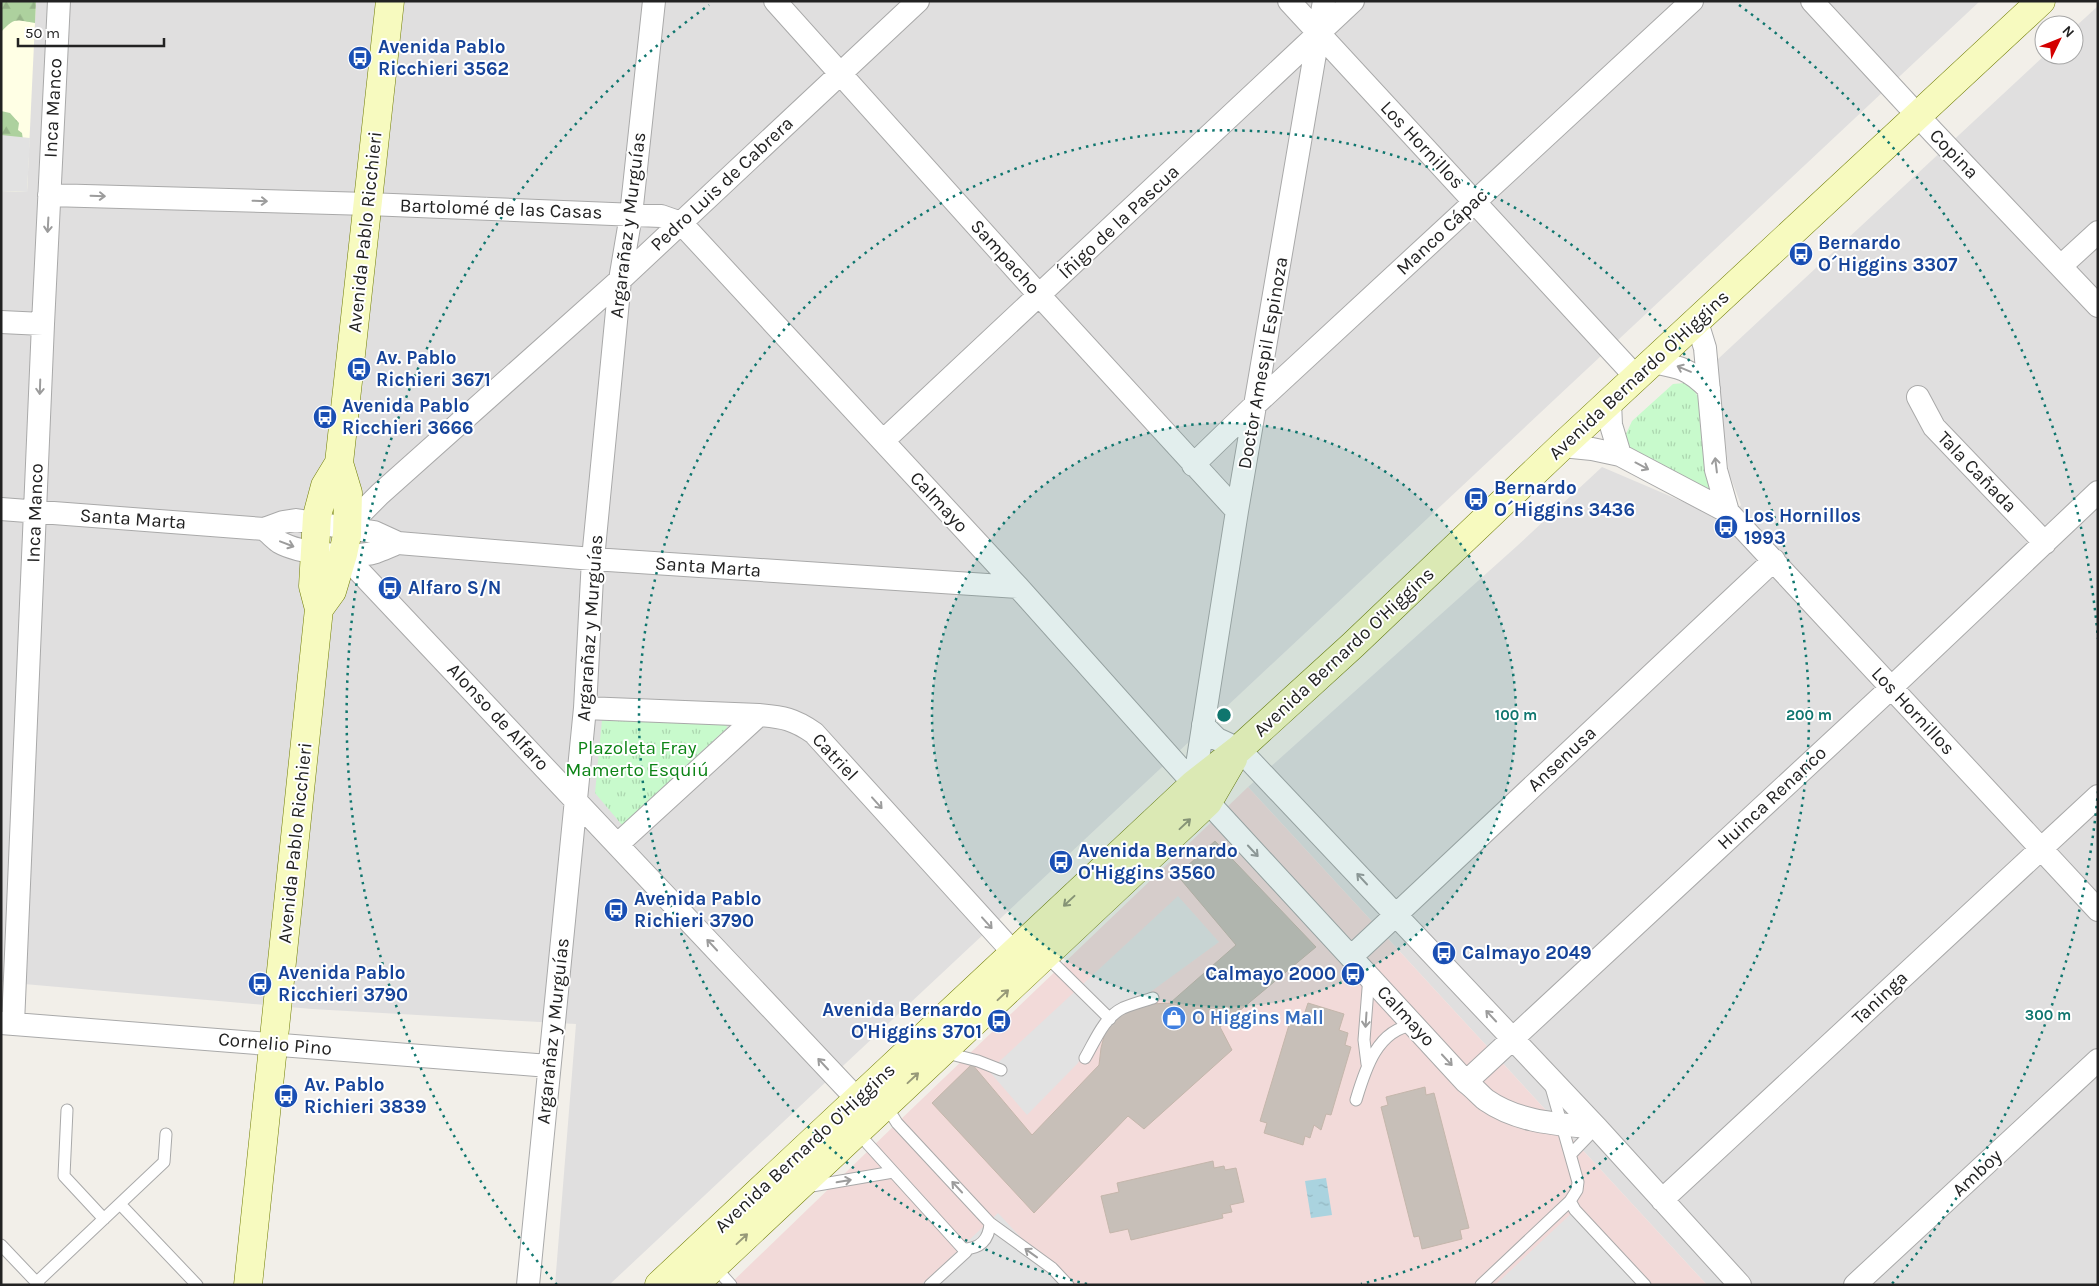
<svg xmlns="http://www.w3.org/2000/svg" width="2099" height="1286" font-family="Karla,sans-serif">
<style>
.residential{fill:#e0dfdf}
.commercial{fill:#f2dad9}
.education{fill:#ffffe5}
.forest{fill:url(#forest-firs)}
.park{fill:url(#park-tufts)}
.parking{fill:#e2e2e2}
.water{fill:url(#water-ripples)}
.building{fill:#c7bfb8;stroke:#c4b6ab}
.lines{fill:none;stroke-linecap:round;stroke-linejoin:round}
.lane-casing{stroke:#a9a9a9;stroke-width:13}
.street-casing{stroke:#a9a9a9;stroke-width:24}
.secondary-casing{stroke:#707d05;stroke-width:29}
.lane{stroke:#fff;stroke-width:11}
.street{stroke:#fff;stroke-width:22}
.secondary{stroke:#f7fabf;stroke-width:28}
.oneway{stroke:#9c9c9c}
.oneway2{stroke:#979978}
.ring{fill:none;stroke:#0f766e;stroke-width:2.5;stroke-dasharray:2.5 5}
.labels{text-anchor:middle;dominant-baseline:central;stroke-width:4;stroke-linejoin:round;paint-order:stroke}
.transit-label{font-size:19px;font-weight:bold;fill:#164399;stroke:#fff;text-anchor:start}
.street-label{font-size:19px;fill:#222;stroke:#fff}
.park-label{font-size:19px;fill:#0c8416;stroke:#fff}
.shop-label{font-size:19px;font-weight:bold;fill:#366cbe;stroke:#fff;text-anchor:start}
.centre{fill:#0f766e;stroke:#fff;stroke-width:2.5}
.ring-label{font-size:15px;text-anchor:middle;font-weight:bold;fill:#0f766e;stroke:#fff;stroke-width:4;stroke-linejoin:round;paint-order:stroke}
</style>
<defs>
<pattern id="forest-firs" width="22" height="20" patternUnits="userSpaceOnUse" patternTransform="scale(1.25)"><rect width="22" height="20" fill="#add19e"/><path d="M5 1l3.5 6h-7zM16 11l3.5 6h-7z" fill="#95b388"/></pattern>
<pattern id="park-tufts" width="24" height="20" patternUnits="userSpaceOnUse" patternTransform="scale(1.25)"><rect width="24" height="20" fill="#c8facc"/><path d="M3 7l-1-3M5 7V3M7 7l1-3M15 17l-1-3M17 17v-4M19 17l1-3" fill="none" stroke="#acd6af"/></pattern>
<pattern id="water-ripples" width="26" height="14" patternUnits="userSpaceOnUse" patternTransform="scale(1.25)"><rect width="26" height="14" fill="#aad3df"/><path d="M2 4q2-2 4 0t4 0M15 11q2-2 4 0t4 0" fill="none" stroke="#92b5bf"/></pattern>
</defs>
<rect width="100%" height="100%" fill="#f2efe9"/>
<path class="residential" d="M 1,1 L 1980,1 L 609,1285 L 555,1285 L 576,1024 L 312,1009 L 1,982 Z
M 2098,6 L 2098,1285 L 1707,1285 L 1248,787 L 1517,546 L 1602,467 L 1726,520 L 1741,505 L 1729,473 L 1721,409 L 1718,359 L 2045,55 L 2074,55 L 2074,28 Z"/>
<path class="commercial" d="M 1248,787 L 1707,1285 L 729,1285 L 897,1123 Z"/>
<path class="education" d="M 1,1 L 36,1 L 27,192 L 1,191 Z"/>
<path class="forest" d="M 1,1 L 36,1 L 35,23 C 15,20 15,17 1,32 Z
M 1,111 L 10,113 L 19,123 L 18,130 L 22,133 L 23,140 L 1,146 Z"/>
<path class="park" d="M 1684,383 L 1693,389 L 1699,398 L 1702,445 L 1717,494 L 1627,448 L 1626,434 L 1632,421 L 1673,384 Z
M 602,720 L 726,722 L 727,728 L 622,825 L 595,793 Z"/>
<path class="parking" d="M 1,135 L 30,138 L 27,192 L 1,191 Z
M 1178,896 L 1219,942 L 1149,993 L 1129,999 L 1100,1021 L 1078,1063 L 1027,1115 L 989,1071 Z
M 1575,1210 L 1645,1285 L 1495,1285 Z
M 998,1213 L 1065,1285 L 921,1285 Z"/>
<path class="water" d="M 1326,1178 L 1332,1215 L 1311,1218 L 1305,1181 Z"/>
<path class="building" d="M 1215,841 L 1316,947 L 1220,1027 L 1232,1050 L 1144,1129 L 1128,1116 L 1034,1213 L 932,1103 L 972,1064 L 1032,1135 L 1099,1065 L 1101,1048 L 1106,1029 L 1127,1009 L 1151,1004 L 1170,1003 L 1236,945 L 1177,875 Z
M 1308,1003 L 1344,1014 L 1339,1030 L 1348,1033 L 1345,1045 L 1351,1047 L 1331,1115 L 1326,1114 L 1321,1130 L 1314,1125 L 1310,1138 L 1305,1136 L 1303,1145 L 1264,1133 L 1267,1123 L 1260,1121 L 1292,1015 L 1303,1018 Z
M 1425,1087 L 1426,1095 L 1434,1093 L 1469,1228 L 1460,1230 L 1462,1239 L 1422,1249 L 1419,1236 L 1414,1237 L 1381,1107 L 1388,1105 L 1386,1097 Z
M 1213,1161 L 1214,1168 L 1224,1166 L 1225,1170 L 1236,1168 L 1244,1202 L 1230,1205 L 1232,1212 L 1222,1214 L 1223,1218 L 1131,1240 L 1128,1229 L 1110,1233 L 1101,1196 L 1119,1192 L 1117,1183 Z"/>
<g class="lines">
<g class="lane-casing">
<path id="lane" d="M 1045,955 L 1110,1019
M 943,1052 L 978,1061 L 1001,1070
M 1085,1058 C 1095,1041 1104,1017 1123,1008 C 1132,1004 1143,1001 1153,998
M 1367,1064 L 1364,1040 L 1369,976
M 1356,1100 C 1365,1070 1377,1029 1414,1025
M 885,1104 L 897,1123 L 990,1223 L 1052,1268 L 1068,1285
M 67,1110 L 64,1176 L 104,1219
M 857,1132 L 966,1252 L 930,1285
M 1571,1154 L 1596,1128
M 806,1187 L 893,1172
M 1570,1201 L 1575,1210 L 1645,1285
M 120,1204 L 197,1285
M 1,1245 L 39,1285
M 963,1249 C 980,1249 989,1240 990,1223
M 714,1266 L 731,1285
M 37,1282 L 164,1162 L 166,1134
M 1481,1285 L 1570,1201 L 1577,1190 L 1578,1182 L 1551,1087"/>
</g>
<g class="street-casing">
<path id="street" d="M 775,1 L 1040,296 L 1237,511
M 1289,1 L 1636,377
M 1812,1 L 1933,132 L 2098,306
M 49,195 L 368,204 L 661,216 L 681,223 L 1018,587 L 1194,784
M 2061,266 L 2098,232
M 1,322 L 43,324
M 1697,322 L 1705,348 L 1716,470 L 1728,512
M 1652,362 C 1680,367 1688,368 1709,389
M 1918,397 L 1934,427 L 2045,543
M 1610,402 L 1611,425 L 1620,455
M 883,441 L 1353,1
M 1562,446 L 1592,449 L 1620,455 L 1728,512 L 2098,910
M 1193,465 L 1257,403 L 1692,1
M 1,509 L 264,529 L 283,522 L 296,520 L 374,532 L 398,543 L 593,559 L 1018,587
M 347,527 L 380,494 L 620,280 L 918,1
M 264,529 C 269,533 274,538 279,542 C 300,554 354,559 376,552 C 383,549 391,546 398,543
M 343,554 L 857,1099
M 585,708 L 759,715 C 783,717 794,719 814,733 L 1013,952
M 1203,725 L 1217,739 L 1239,749 L 1597,1128 L 1740,1285
M 1194,784 L 1237,511 L 1324,1
M 1208,802 L 1466,1082 C 1473,1087 1479,1094 1486,1100 C 1519,1123 1559,1124 1597,1128
M 618,844 L 759,715
M 1351,957 L 1774,560
M 1,1023 L 549,1066
M 13,1024 L 43,324 L 59,1
M 1466,1082 L 1892,687 L 2098,492
M 1662,1200 L 2098,796
M 528,1285 L 585,708 L 593,559 L 620,280 L 631,215 L 654,1
M 1855,1285 L 2098,1060"/>
</g>
<g class="secondary-casing">
<path id="secondary" d="M 319,609 L 332,591 L 343,554 L 347,535 L 348,493 L 339,463 L 390,1
M 248,1285 L 319,609 L 313,586 L 317,516 L 325,486 L 339,463
M 659,1285 L 1194,784 L 1239,749 L 1353,645 L 1562,446 L 2041,1
M 694,1285 L 1208,802 L 1233,759"/>
</g>
<use href="#lane" class="lane"/>
<use href="#street" class="street"/>
<use href="#secondary" class="secondary"/>
</g>
<defs><path id="oneway-shaft" d="M-6 0H5M1.5-3L5.5 0L1.5 3" fill="none" stroke-width="1.6" stroke-linecap="round" stroke-linejoin="round" transform="scale(1.25)"/></defs>
<g class="oneway">
<use href="#oneway-shaft" transform="translate(98 196) rotate(2)"/>
<use href="#oneway-shaft" transform="translate(260 201) rotate(2)"/>
<use href="#oneway-shaft" transform="translate(48 225) rotate(93)"/>
<use href="#oneway-shaft" transform="translate(1684 369) rotate(-157)"/>
<use href="#oneway-shaft" transform="translate(40 387) rotate(92)"/>
<use href="#oneway-shaft" transform="translate(1716 465) rotate(-97)"/>
<use href="#oneway-shaft" transform="translate(1642 466) rotate(28)"/>
<use href="#oneway-shaft" transform="translate(287 544) rotate(21)"/>
<use href="#oneway-shaft" transform="translate(877 803) rotate(48)"/>
<use href="#oneway-shaft" transform="translate(1253 851) rotate(47)"/>
<use href="#oneway-shaft" transform="translate(1362 879) rotate(-133)"/>
<use href="#oneway-shaft" transform="translate(987 923) rotate(48)"/>
<use href="#oneway-shaft" transform="translate(712 945) rotate(-133)"/>
<use href="#oneway-shaft" transform="translate(1491 1016) rotate(-133)"/>
<use href="#oneway-shaft" transform="translate(1366 1020) rotate(94)"/>
<use href="#oneway-shaft" transform="translate(1447 1060) rotate(47)"/>
<use href="#oneway-shaft" transform="translate(823 1064) rotate(-133)"/>
<use href="#oneway-shaft" transform="translate(844 1181) rotate(-10)"/>
<use href="#oneway-shaft" transform="translate(957 1187) rotate(-133)"/>
<use href="#oneway-shaft" transform="translate(1031 1253) rotate(-144)"/>
</g>
<g class="oneway2">
<use href="#oneway-shaft" transform="translate(1185 824) rotate(-43)"/>
<use href="#oneway-shaft" transform="translate(1069 901) rotate(137)"/>
<use href="#oneway-shaft" transform="translate(1003 995) rotate(-43)"/>
<use href="#oneway-shaft" transform="translate(913 1078) rotate(-43)"/>
<use href="#oneway-shaft" transform="translate(742 1239) rotate(-43)"/>
</g>
<circle cx="1224" cy="715" r="292" fill="#0f766e" fill-opacity=".12"/>
<g class="ring">
<circle cx="1224" cy="715" r="292"/>
<path d="M1087 1284A585 585 0 1 1 1361 1284"/>
<path d="M2098 791A877 877 0 0 1 1891 1285M557 1285A877 877 0 0 1 709 5M1739 5A877 877 0 0 1 2098 639"/>
</g>
<defs>
<g id="bus-disc" transform="scale(1.25)"><circle r="9.5" fill="#1a4fb4" stroke="#fff"/><path d="M-5-6H5V4H4V6H2V4H-2V6H-4V4H-5ZM-3.5-4V0h7V-4ZM-3.5 1.2v1.5H-2V1.2ZM2 1.2v1.5H3.5V1.2Z" fill="#fff"/></g>
<g id="shop-disc" transform="scale(1.25)"><circle r="9.5" fill="#3f7fe0" stroke="#fff"/><path d="M-5-2.5h2.3a2.7 3.5 0 0 1 5.4 0H5L5.5 6h-11ZM-1.5-2.5h3a1.5 2.3 0 0 0-3 0Z" fill="#fff"/></g>
</defs>
<g fill-rule="evenodd">
<use href="#bus-disc" x="360" y="58"/>
<use href="#bus-disc" x="1801" y="254"/>
<use href="#bus-disc" x="359" y="369"/>
<use href="#bus-disc" x="325" y="417"/>
<use href="#bus-disc" x="1476" y="499"/>
<use href="#bus-disc" x="1726" y="527"/>
<use href="#bus-disc" x="390" y="588"/>
<use href="#bus-disc" x="1061" y="862"/>
<use href="#bus-disc" x="616" y="910"/>
<use href="#bus-disc" x="1444" y="953"/>
<use href="#bus-disc" x="1353" y="974"/>
<use href="#bus-disc" x="260" y="984"/>
<use href="#shop-disc" x="1174" y="1018"/>
<use href="#bus-disc" x="999" y="1021"/>
<use href="#bus-disc" x="286" y="1096"/>
</g>
<g class="labels">
<g class="transit-label">
<text x="378" y="47">Avenida Pablo<tspan x="378" dy="22">Ricchieri 3562</tspan></text>
<text x="1818" y="243">Bernardo<tspan x="1818" dy="22">O´Higgins 3307</tspan></text>
<text x="376" y="358">Av. Pablo<tspan x="376" dy="22">Richieri 3671</tspan></text>
<text x="342" y="406">Avenida Pablo<tspan x="342" dy="22">Ricchieri 3666</tspan></text>
<text x="1494" y="488">Bernardo<tspan x="1494" dy="22">O´Higgins 3436</tspan></text>
<text x="1744" y="516">Los Hornillos<tspan x="1744" dy="22">1993</tspan></text>
<text x="408" y="588">Alfaro S/N</text>
<text x="1078" y="851">Avenida Bernardo<tspan x="1078" dy="22">O'Higgins 3560</tspan></text>
<text x="634" y="899">Avenida Pablo<tspan x="634" dy="22">Richieri 3790</tspan></text>
<text x="1462" y="953">Calmayo 2049</text>
<text x="278" y="973">Avenida Pablo<tspan x="278" dy="22">Ricchieri 3790</tspan></text>
<text x="1336" y="974" text-anchor="end">Calmayo 2000</text>
<text x="982" y="1010" text-anchor="end">Avenida Bernardo<tspan x="982" dy="22">O'Higgins 3701</tspan></text>
<text x="304" y="1085">Av. Pablo<tspan x="304" dy="22">Richieri 3839</tspan></text>
</g>
<g class="street-label">
<text transform="translate(53 108) rotate(-87)">Inca Manco</text>
<text transform="translate(1422 145) rotate(47)">Los Hornillos</text>
<text transform="translate(1954 154) rotate(46)">Copina</text>
<text transform="translate(722 184) rotate(-43)">Pedro Luis de Cabrera</text>
<text transform="translate(501 209) rotate(2)">Bartolomé de las Casas</text>
<text transform="translate(1119 222) rotate(-43)">Íñigo de la Pascua</text>
<text transform="translate(628 225) rotate(-83)">Argarañaz y Murguías</text>
<text transform="translate(365 232) rotate(-84)">Avenida Pablo Ricchieri</text>
<text transform="translate(1442 232) rotate(-43)">Manco Cápac</text>
<text transform="translate(1005 257) rotate(48)">Sampacho</text>
<text transform="translate(1263 363) rotate(-80)">Doctor Amespil Espinoza</text>
<text transform="translate(1639 375) rotate(-43)">Avenida Bernardo O'Higgins</text>
<text transform="translate(1977 472) rotate(46)">Tala Cañada</text>
<text transform="translate(939 502) rotate(47)">Calmayo</text>
<text transform="translate(35 513) rotate(-88)">Inca Manco</text>
<text transform="translate(133 519) rotate(4)">Santa Marta</text>
<text transform="translate(708 567) rotate(4)">Santa Marta</text>
<text transform="translate(590 628) rotate(-86)">Argarañaz y Murguías</text>
<text transform="translate(1344 652) rotate(-43)">Avenida Bernardo O'Higgins</text>
<text transform="translate(1913 711) rotate(47)">Los Hornillos</text>
<text transform="translate(498 717) rotate(47)">Alonso de Alfaro</text>
<text transform="translate(835 757) rotate(47)">Catriel</text>
<text transform="translate(1562 759) rotate(-43)">Ansenusa</text>
<text transform="translate(1772 798) rotate(-43)">Huinca Renanco</text>
<text transform="translate(295 843) rotate(-84)">Avenida Pablo Ricchieri</text>
<text transform="translate(1880 998) rotate(-43)">Taninga</text>
<text transform="translate(1406 1016) rotate(47)">Calmayo</text>
<text transform="translate(553 1031) rotate(-84)">Argarañaz y Murguías</text>
<text transform="translate(275 1044) rotate(5)">Cornelio Pino</text>
<text transform="translate(805 1148) rotate(-43)">Avenida Bernardo O'Higgins</text>
<text transform="translate(1977 1173) rotate(-43)">Amboy</text>
</g>
<g class="park-label">
<text x="637" y="748">Plazoleta Fray<tspan x="637" dy="22">Mamerto Esquiú</tspan></text>
</g>
<g class="shop-label">
<text x="1192" y="1018">O Higgins Mall</text>
</g>
</g>
<circle cx="1224" cy="715" r="8" class="centre"/>
<g class="ring-label">
<text x="1516" y="720">100 m</text>
<text x="1809" y="720">200 m</text>
<text x="2048" y="1020">300 m</text>
</g>
<rect width="2099" height="1286" fill="none" stroke="#222222" stroke-width="5"/>
<g transform="translate(2059 40) rotate(47)"><circle r="24" fill="#ffffff" stroke="#a7a7a7"/>
<path d="M0-4L9 19L0 12L-9 19Z" fill="#d40000"/>
<text y="-8" font-size="14" font-weight="bold" text-anchor="middle" fill="#222222">N</text>
</g>
<path d="M18 38v8h146v-8" fill="none" stroke="#222222" stroke-width="2.5"/>
<text x="25" y="38" font-size="15" fill="#222222" stroke="#ffffff" stroke-width="4" paint-order="stroke">50 m</text>
</svg>
